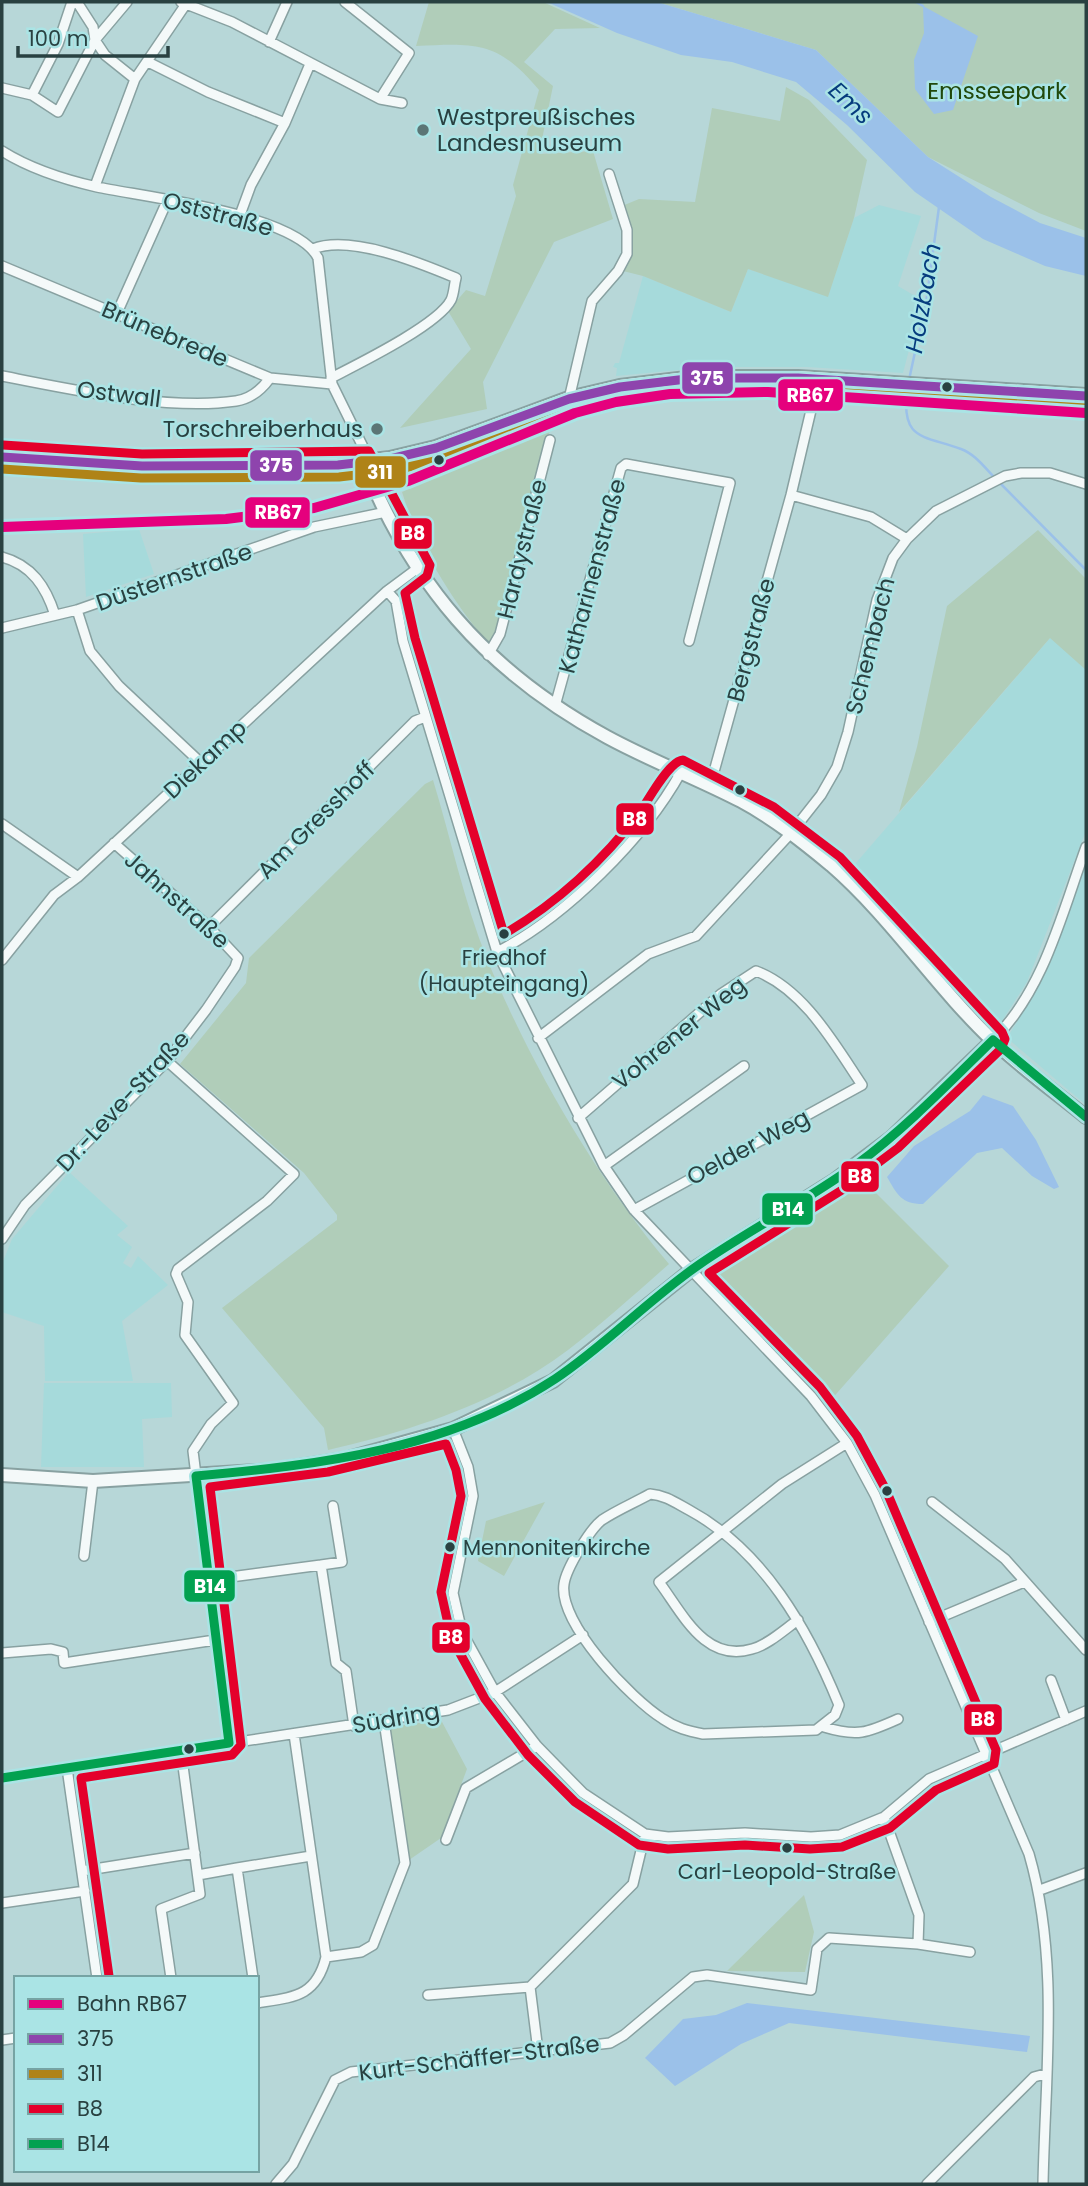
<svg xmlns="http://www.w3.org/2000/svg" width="1088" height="2186" font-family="Poppins,sans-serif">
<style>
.built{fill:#a6dadb}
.green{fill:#b0cdb9}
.water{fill:#9bc1e9}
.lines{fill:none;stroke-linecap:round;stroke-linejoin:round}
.stream{stroke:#9bc1e9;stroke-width:2.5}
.minor-casing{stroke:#88a1a1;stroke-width:12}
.tertiary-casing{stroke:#88a1a1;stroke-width:16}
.primary-casing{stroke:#88a1a1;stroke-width:18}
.minor{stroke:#f4f9f9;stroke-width:9}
.tertiary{stroke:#f4f9f9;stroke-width:12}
.primary{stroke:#f4f9f9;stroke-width:14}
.bus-1-casing{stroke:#aae4e5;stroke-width:14}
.bus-2-casing{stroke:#aae4e5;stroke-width:14}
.bus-3-casing{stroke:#aae4e5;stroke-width:14}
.bus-4-casing{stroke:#aae4e5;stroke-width:14}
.bus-1{stroke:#8e44ad;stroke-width:9}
.bus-2{stroke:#af8317;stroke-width:9}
.bus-3{stroke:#e4002b;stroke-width:9}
.bus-4{stroke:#02a150;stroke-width:9}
.rail-1-casing{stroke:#aae4e5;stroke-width:16}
.rail-1{stroke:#e5007d;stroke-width:10}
.poi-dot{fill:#5b7676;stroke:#aae4e5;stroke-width:2.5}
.bus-dot{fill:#294141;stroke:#aae4e5;stroke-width:2.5}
.labels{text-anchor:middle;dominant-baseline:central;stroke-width:5;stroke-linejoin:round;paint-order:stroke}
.bus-label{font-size:21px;fill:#294141;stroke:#aae4e5}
.park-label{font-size:23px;fill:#21480b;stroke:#aae4e5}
.poi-label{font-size:23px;fill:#294141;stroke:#aae4e5;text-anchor:start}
.street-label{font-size:23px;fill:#294141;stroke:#aae4e5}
.water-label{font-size:24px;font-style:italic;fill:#063c7e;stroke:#aae4e5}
.line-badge{stroke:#aae4e5;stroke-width:2.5}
.badge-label{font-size:19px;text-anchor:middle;font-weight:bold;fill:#fff}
</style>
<rect width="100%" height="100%" fill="#b7d7d8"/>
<path class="built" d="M 879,205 L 921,216 L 898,286 L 922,300 L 903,373 L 807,367 L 711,367 L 616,376 L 617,368 L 613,367 L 615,363 L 619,363 L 643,276 L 731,312 L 748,269 L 828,296 L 854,218 Z
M 756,388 L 1086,410 L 1086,416 L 821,399 L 681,396 L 600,410 L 555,424 L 401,488 L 333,507 L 227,521 L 2,531 L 2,522 L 86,522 L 227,515 L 329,501 L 412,477 L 553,418 L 599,404 L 680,390 Z
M 139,529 L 154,574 L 86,597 L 83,534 Z
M 1051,637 L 1086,670 L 1086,831 L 1027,982 L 1002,1021 L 989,1022 L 849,871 Z
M 1086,861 L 1086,1105 L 1007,1038 L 1038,987 Z
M 69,1172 L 128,1226 L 117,1235 L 132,1247 L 123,1263 L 131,1268 L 138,1256 L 168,1285 L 122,1321 L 133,1381 L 45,1381 L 44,1326 L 2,1312 L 2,1264 L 12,1239 Z
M 44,1383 L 171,1383 L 172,1417 L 142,1419 L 144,1467 L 41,1467 Z"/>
<path class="green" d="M 429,2 L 543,2 L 600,28 L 555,29 L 524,62 L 553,86 L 539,154 L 593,151 L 613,219 L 554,242 L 483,382 L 487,409 L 400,428 L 471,349 L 448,311 L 466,290 L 485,296 L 516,196 L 513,185 L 539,90 C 498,41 477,43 416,46 Z
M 657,2 L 1086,2 L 1086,231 L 1039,213 L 928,157 L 816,50 Z
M 786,87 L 809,100 L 867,160 L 854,218 L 828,297 L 748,269 L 731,312 L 643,276 L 623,271 L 632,243 L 622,206 L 639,199 L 695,202 L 712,108 L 780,121 Z
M 551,426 L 498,633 L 489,644 C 451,600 419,547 402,492 Z
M 1038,530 L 1086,579 L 1086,670 L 1050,638 L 899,812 L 917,747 L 947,606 Z
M 433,780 C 451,839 464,902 487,959 C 531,1065 595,1176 669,1264 C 636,1293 603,1323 568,1350 C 500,1402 411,1431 328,1450 L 324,1428 L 222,1308 L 337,1220 L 337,1215 L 304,1173 L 180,1064 L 246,983 L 249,958 L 425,784 Z
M 858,1175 L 949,1266 L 830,1401 L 705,1272 Z
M 545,1502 L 504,1576 L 478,1561 L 486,1521 Z
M 441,1720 L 467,1769 L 441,1838 L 409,1860 L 389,1727 Z
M 804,1895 L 814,1932 L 805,1972 L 727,1971 Z"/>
<path class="water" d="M 547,2 L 657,2 L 816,50 L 928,157 L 991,197 L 1040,223 L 1086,238 L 1086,276 L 1045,266 L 983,239 L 915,192 L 847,125 L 796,82 L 732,62 L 681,55 L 617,33 Z
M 923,6 L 978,36 L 953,110 L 934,114 L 915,89 L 914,60 L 924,33 Z
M 983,1095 L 1013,1106 L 1036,1140 L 1059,1187 L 1054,1189 L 1032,1176 L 1002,1148 L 977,1153 L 923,1204 C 901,1204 897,1194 887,1177 L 914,1146 L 970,1111 Z
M 747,2003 L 1030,2036 L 1027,2052 L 789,2023 L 741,2044 L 675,2086 L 645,2058 L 683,2019 L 716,2015 Z"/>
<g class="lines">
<path class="stream" d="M 916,2 L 923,6
M 909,380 L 927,296 L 939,207
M 907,390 C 901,441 923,435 961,449 C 975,454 985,468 995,478
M 1000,483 L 1086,570"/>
<g class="minor-casing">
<path id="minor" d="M 77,2 L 93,27 L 95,40 L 127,2
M 181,2 L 232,22 L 380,99 L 402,103
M 345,2 L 409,53 L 380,99
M 269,42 L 287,2
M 148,62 L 208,92 L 285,123
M 2,88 L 32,95 L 58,44 L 72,2
M 32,95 L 58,112 L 95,40 L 105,55 L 135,79
M 2,151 C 29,168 66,180 97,187 C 144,197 297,214 318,258 L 332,384 L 366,453
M 95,186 L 135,79 L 186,4
M 240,215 L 251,185 L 285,123 L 310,64
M 313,249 C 350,234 420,263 456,278 C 454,285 454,294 451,300 C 438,325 358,364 331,378
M 2,266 L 270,378 L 332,384
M 117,313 L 168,199
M 2,376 C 70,389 167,411 236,401 C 250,399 262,389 270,378
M 569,399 L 592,301 L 618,271 L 627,254 L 627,230 L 609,174
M 791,495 L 871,517 L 907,539
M 2,557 C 32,565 46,587 55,615
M 387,591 L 396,601 L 403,641 L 497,952 L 604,1166 L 634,1210 L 811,1396 L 847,1443 L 875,1495 L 1029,1854 C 1060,1961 1045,2075 1043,2184
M 77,610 L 90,651 L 119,686 L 200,762
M 2,628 L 77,610 L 314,527 L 386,512
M 488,655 L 500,634 L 550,440
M 555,706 L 621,468 L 626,464 L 730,483 L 689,641
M 710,786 L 791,495 L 812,406
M 2,824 L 78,877
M 209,927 L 415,721 L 425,717
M 497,952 C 565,917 644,839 681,772
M 2,960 L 54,895 L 78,877 L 387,591 L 418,568
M 538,1038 L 648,954 L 696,936 L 791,833 L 821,795 L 837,767 L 848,732 L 877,600 L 893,558 L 907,539 L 936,511 L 1005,476 L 1021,473 L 1050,473 L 1086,484
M 993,1040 C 1044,990 1062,913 1086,847
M 167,1061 L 294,1174 L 267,1201 L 178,1269 L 176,1274 L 188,1302 L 185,1335 L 233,1403 L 211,1424 L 193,1451 L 229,1743
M 578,1118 L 721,994 L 756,971 C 804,989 835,1045 862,1085 L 634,1210
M 604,1166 L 744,1066
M 2,1239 L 25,1205 L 167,1061 L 206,1010 L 235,967 L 238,958 L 209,927 L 114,843
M 453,1429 L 468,1467 L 473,1496 L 453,1593 L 462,1632 L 495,1692 L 537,1746 L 583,1793 L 645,1834 L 668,1837 L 745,1833 L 811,1837 L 840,1835 L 884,1817 L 929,1779 L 1086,1711
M 650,1494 C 665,1495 676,1503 689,1510 C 763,1550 808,1629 839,1705 L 835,1715 L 816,1730 L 703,1734 C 688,1731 676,1728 663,1719 C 631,1699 558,1623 564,1584 C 566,1569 590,1529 602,1520 C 617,1510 634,1503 650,1494 Z
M 932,1502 L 1005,1559 L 1086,1650
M 84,1556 L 93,1481
M 321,1565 L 342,1562 L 333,1506
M 208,1580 L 321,1565 L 336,1663 L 346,1671 L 354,1726
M 798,1620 C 785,1629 768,1645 752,1649 C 705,1663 683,1614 659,1582 L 782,1484 L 847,1443
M 929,1622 L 1024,1582
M 2,1653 L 51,1649 L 63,1652 L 64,1663 L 215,1640
M 1051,1680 L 1066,1720
M 824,1727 C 857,1737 867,1733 898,1719
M 67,1768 L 97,1978
M 2,1778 L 448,1710 L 495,1692 L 583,1635
M 446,1840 L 466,1788 L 537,1746
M 237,1868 L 311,1856
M 82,1871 L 195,1853
M 198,1875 L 237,1868 L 253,1978
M 1040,1890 L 1086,1873
M 2,1903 L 85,1891
M 918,1944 L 970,1952
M 326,1957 L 361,1952 L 373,1945 L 405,1863 L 384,1721
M 171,1978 L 161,1909 L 200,1894 L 181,1751
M 530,1987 L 538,2051
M 428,1995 L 530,1987 L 633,1884 L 645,1834
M 257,2003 C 294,1997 316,1997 326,1957 L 294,1734
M 2,2040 L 16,2038
M 276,2184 L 293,2164 L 335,2080 L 351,2072 L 610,2043 L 624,2035 L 693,1977 L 707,1975 L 811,1990 L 817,1949 L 829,1938 L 918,1944 L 919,1915 L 884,1817
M 927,2184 L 1034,2077 L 1045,2074"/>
</g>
<g class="tertiary-casing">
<path id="tertiary" d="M 360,454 C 410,583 486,671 607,737 C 651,761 697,778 741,801 C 773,818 803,842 831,865 C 891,917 935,986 992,1040 C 1022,1068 1055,1092 1086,1117
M 2,1475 L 93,1481 L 274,1470 L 345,1459 L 453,1429 L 553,1381 L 690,1271 L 835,1180 L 891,1138 L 993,1040"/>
</g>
<g class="primary-casing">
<path id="primary" d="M 2,457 L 142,466 L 291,463 L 338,465 L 390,459 L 436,448 L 569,399 L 620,387 L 695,378 L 798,378 L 1086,396"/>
</g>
<use href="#minor" class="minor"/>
<use href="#tertiary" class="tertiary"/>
<use href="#primary" class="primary"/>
<g class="bus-1-casing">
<path id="bus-1" d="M 2,457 L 142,466 L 338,465 L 390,459 L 436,448 L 569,399 L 620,387 L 695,378 L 798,378 L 1086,396"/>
</g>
<g class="bus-2-casing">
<path id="bus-2" d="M 2,469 L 141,478 L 339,477 L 391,471 L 439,460 L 573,411 L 622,399 L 696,390 L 798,390 L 1085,408"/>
</g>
<g class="bus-3-casing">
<path id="bus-3" d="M 3,445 L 142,454 L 369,451 L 430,565 L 427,576 L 405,593 L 415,638 L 504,934 C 556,904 604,860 640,812 C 649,799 669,761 683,760 L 774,807 L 840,857 L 1002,1032 L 1005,1039 L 1001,1049 L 898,1148 L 842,1190 L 709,1273 L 820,1387 L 857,1436 L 886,1490 L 996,1750 L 994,1764 L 936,1790 L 890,1828 L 842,1847 L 810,1849 L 745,1845 L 668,1849 L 639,1845 L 575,1802 L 528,1755 L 485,1699 L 451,1637 L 441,1592 L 461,1496 L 456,1470 L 446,1444 L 328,1472 L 210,1487 L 241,1745 L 232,1755 L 81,1778 L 109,1976"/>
</g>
<g class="bus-4-casing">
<path id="bus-4" d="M 2,1778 L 229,1743 L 196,1476 C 320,1465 449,1449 555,1379 C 606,1345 649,1299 700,1264 C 751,1229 806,1201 856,1165 C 906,1128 949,1083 993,1040 L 1086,1117"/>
</g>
<use href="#bus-1" class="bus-1"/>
<use href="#bus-2" class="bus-2"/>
<use href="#bus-3" class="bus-3"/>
<use href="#bus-4" class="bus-4"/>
<g class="rail-1-casing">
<path id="rail-1" d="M 2,527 L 226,519 L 314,508 L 408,481 L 575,413 L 616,402 L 670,394 L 768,392 L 1086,413"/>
</g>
<use href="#rail-1" class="rail-1"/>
</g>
<g class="poi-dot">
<circle cx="423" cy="130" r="7"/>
<circle cx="377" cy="429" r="7"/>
</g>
<g class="bus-dot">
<circle cx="947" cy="387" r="6"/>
<circle cx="439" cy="460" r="6"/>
<circle cx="740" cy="790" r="6"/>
<circle cx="504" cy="934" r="6"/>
<circle cx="887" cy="1491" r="6"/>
<circle cx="450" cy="1547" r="6"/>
<circle cx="189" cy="1749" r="6"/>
<circle cx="787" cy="1848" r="6"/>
</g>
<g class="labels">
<g class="bus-label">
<text x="504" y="957">Friedhof<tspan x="504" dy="26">(Haupteingang)</tspan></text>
<text x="463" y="1547" text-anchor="start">Mennonitenkirche</text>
<text x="787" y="1871">Carl-Leopold-Straße</text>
</g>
<g class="park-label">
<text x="997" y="91">Emsseepark</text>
</g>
<g class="poi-label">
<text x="437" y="117">Westpreußisches<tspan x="437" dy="26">Landesmuseum</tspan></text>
<text x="363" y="429" text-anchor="end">Torschreiberhaus</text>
</g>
<g class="street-label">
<text transform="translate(218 214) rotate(15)">Oststraße</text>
<text transform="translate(165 334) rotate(23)">Brünebrede</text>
<text transform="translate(119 394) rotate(7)">Ostwall</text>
<text transform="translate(522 549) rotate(-76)">Hardystraße</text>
<text transform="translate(592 576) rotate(-75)">Katharinenstraße</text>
<text transform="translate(174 577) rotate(-19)">Düsternstraße</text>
<text transform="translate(751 640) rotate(-75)">Bergstraße</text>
<text transform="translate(870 646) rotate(-76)">Schembach</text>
<text transform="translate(205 759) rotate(-43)">Diekamp</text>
<text transform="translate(316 820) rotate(-45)">Am Gresshoff</text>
<text transform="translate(177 900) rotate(42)">Jahnstraße</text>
<text transform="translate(679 1033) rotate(-39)">Vohrener Weg</text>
<text transform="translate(123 1101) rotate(-47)">Dr.-Leve-Straße</text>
<text transform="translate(748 1147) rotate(-28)">Oelder Weg</text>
<text transform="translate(396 1718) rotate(-10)">Südring</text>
<text transform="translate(479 2058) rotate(-7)">Kurt-Schäffer-Straße</text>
</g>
<g class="water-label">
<text transform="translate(851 103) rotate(43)">Ems</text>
<text transform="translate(923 298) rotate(-80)">Holzbach</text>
</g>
</g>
<g class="line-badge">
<rect x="681" y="361" width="53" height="34" rx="7" fill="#8e44ad"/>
<rect x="777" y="378" width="67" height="34" rx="7" fill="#e5007d"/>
<rect x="249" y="449" width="54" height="33" rx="7" fill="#8e44ad"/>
<rect x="354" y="455" width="53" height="34" rx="7" fill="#af8317"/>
<rect x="244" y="496" width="67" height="33" rx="7" fill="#e5007d"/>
<rect x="393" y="517" width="40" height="33" rx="7" fill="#e4002b"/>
<rect x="615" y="802" width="40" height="34" rx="7" fill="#e4002b"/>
<rect x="840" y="1160" width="40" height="33" rx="7" fill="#e4002b"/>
<rect x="761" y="1192" width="53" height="34" rx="7" fill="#02a150"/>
<rect x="183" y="1569" width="53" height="34" rx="7" fill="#02a150"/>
<rect x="431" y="1621" width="40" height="33" rx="7" fill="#e4002b"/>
<rect x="963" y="1703" width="40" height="33" rx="7" fill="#e4002b"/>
</g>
<g class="badge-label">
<text x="707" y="385">375</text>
<text x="810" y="402">RB67</text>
<text x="276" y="472">375</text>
<text x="380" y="479">311</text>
<text x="278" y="519">RB67</text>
<text x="413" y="540">B8</text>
<text x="635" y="826">B8</text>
<text x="860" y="1183">B8</text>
<text x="788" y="1216">B14</text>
<text x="210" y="1593">B14</text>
<text x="451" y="1644">B8</text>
<text x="983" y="1726">B8</text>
</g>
<rect width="1088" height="2186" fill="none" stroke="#294141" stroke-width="7"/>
<rect x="14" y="1976" width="245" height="196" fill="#aae4e5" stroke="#76a3a3" stroke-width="2"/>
<rect x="28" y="1999" width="35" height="10" fill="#e5007d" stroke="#76a3a3" stroke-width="2"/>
<text x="77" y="2011" font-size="21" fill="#294141">Bahn RB67</text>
<rect x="28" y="2034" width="35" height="10" fill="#8e44ad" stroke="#76a3a3" stroke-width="2"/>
<text x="77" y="2046" font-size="21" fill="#294141">375</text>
<rect x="28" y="2069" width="35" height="10" fill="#af8317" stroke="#76a3a3" stroke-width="2"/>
<text x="77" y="2081" font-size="21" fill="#294141">311</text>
<rect x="28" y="2104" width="35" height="10" fill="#e4002b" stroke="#76a3a3" stroke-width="2"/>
<text x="77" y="2116" font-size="21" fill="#294141">B8</text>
<rect x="28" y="2139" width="35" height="10" fill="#02a150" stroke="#76a3a3" stroke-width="2"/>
<text x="77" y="2151" font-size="21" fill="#294141">B14</text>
<path d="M18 46v10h150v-10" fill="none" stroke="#294141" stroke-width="3.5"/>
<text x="28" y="46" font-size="21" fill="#294141" stroke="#aae4e5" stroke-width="5" paint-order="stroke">100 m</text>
</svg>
